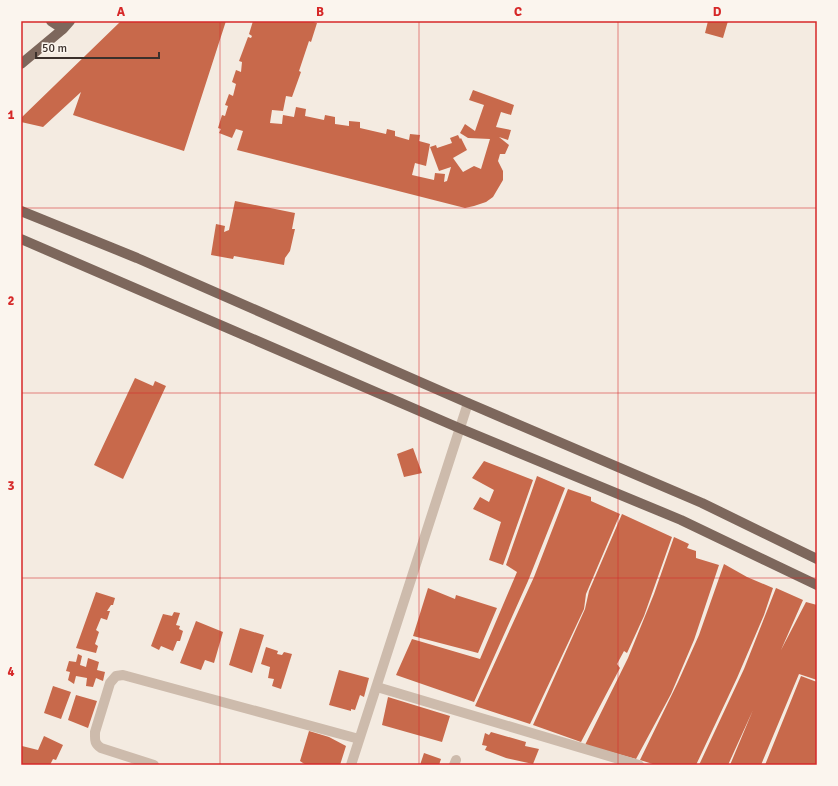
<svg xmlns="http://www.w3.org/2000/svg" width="838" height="786" font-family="Signika,sans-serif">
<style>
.building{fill:#c8694b}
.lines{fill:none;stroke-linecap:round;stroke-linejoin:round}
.minor{stroke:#cdbbac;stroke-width:10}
.major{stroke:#7d675c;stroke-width:10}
.grid{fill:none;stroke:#d62828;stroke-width:1;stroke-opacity:0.55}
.neatline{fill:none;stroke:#d62828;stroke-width:1.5}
.grid-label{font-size:13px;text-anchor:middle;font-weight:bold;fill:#d62828}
</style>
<rect width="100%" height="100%" fill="#f4ebe1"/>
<path class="building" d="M 121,21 L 226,21 L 184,151 L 73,115 L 81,92 L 43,127 L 21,122 L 21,118 Z
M 253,21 L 310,21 L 317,23 L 311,42 L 309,41 L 299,71 L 301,72 L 292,97 L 286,96 L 283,111 L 272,110 L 270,123 L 282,124 L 283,115 L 294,117 L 296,107 L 306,109 L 305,116 L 324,120 L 325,115 L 335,117 L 335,124 L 349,126 L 349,121 L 360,122 L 360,128 L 386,134 L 387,129 L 395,131 L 395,136 L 409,140 L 410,134 L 420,135 L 419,141 L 430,144 L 426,166 L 415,163 L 412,175 L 434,180 L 435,173 L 445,174 L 444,182 L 447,181 L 451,167 L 439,171 L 430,147 L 436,145 L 437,148 L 452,143 L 450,138 L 458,135 L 460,139 L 461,138 L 467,150 L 453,158 L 463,172 L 474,166 L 481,169 L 490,139 L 468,138 L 460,133 L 465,124 L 475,131 L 484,105 L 469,100 L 473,90 L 514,105 L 511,115 L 501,112 L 496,127 L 511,130 L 508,140 L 499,137 L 509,145 L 505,154 L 500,154 L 498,161 L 503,171 L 503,180 L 493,197 L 486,202 L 474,206 L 465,208 L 237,150 L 243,131 L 236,129 L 232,138 L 219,133 L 221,129 L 218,128 L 222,115 L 225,116 L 228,106 L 225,105 L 229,94 L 233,96 L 236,84 L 232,82 L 236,70 L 241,72 L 242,62 L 239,61 L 248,37 L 251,38 L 252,36 L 249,34 Z
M 708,21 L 728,21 L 723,38 L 705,33 Z
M 235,201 L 295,213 L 292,229 L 295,229 L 290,251 L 285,258 L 284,265 L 234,256 L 233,259 L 211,255 L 216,224 L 225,226 L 224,232 L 229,230 Z
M 135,378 L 153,386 L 155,381 L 166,386 L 123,479 L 94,465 Z
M 413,448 L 422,473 L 404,477 L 397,454 Z
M 484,461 L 533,480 L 503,565 L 489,560 L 501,522 L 473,509 L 480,497 L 489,502 L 494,490 L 472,478 Z
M 537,476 L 565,488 L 528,581 L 474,702 L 396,675 L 412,639 L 480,659 L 517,572 L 506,565 Z
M 568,489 L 591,497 L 591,501 L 620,514 L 586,594 L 584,609 L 530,724 L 475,706 L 534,577 Z
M 622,514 L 672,537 L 644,616 L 627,653 L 624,651 L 617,664 L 620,668 L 581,742 L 533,725 L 585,609 L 589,591 Z
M 674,537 L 689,544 L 687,548 L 696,551 L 696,558 L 719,565 L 694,640 L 671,694 L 636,759 L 585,745 L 628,658 L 654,594 Z
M 724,564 L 747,577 L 773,588 L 764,615 L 737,678 L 696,765 L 656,765 L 640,760 L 678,682 L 699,635 Z
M 428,588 L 455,599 L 456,595 L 497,608 L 478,653 L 413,636 Z
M 776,588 L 803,600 L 781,650 L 806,602 L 817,605 L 817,680 L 799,674 L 761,765 L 730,765 L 753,710 L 728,765 L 699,765 L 744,669 Z
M 96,592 L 115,598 L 113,605 L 111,605 L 107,611 L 110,611 L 107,620 L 101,618 L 96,630 L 99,632 L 95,644 L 98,646 L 96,653 L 76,648 Z
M 174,612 L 180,613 L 176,625 L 180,626 L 179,629 L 183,631 L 180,641 L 177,641 L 173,651 L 161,646 L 159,650 L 151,646 L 163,614 L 172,616 Z
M 196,621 L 223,632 L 214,663 L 205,660 L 201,670 L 180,663 Z
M 240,628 L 264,635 L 252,673 L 229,665 Z
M 266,647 L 278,651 L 277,654 L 282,655 L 284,652 L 292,654 L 281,689 L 272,686 L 274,679 L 268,678 L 270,667 L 261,664 Z
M 78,654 L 82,656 L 80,665 L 86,667 L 88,658 L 99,662 L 97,670 L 105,672 L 103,681 L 96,678 L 93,687 L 86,686 L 87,678 L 76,676 L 74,684 L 68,680 L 70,672 L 66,671 L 69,661 L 76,662 Z
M 339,670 L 369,678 L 364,697 L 360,695 L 355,710 L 351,709 L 351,711 L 329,705 Z
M 801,676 L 817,682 L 817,765 L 765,765 Z
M 53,686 L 71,692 L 61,719 L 44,713 Z
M 76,695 L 97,701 L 88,728 L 68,720 Z
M 388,697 L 450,716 L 442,742 L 382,725 Z
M 309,731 L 329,737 L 346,746 L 340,765 L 306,765 L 300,761 Z
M 491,732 L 526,742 L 525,746 L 539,749 L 533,764 L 506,758 L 485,750 L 487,746 L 482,745 L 485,733 L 489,735 Z
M 44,736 L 63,745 L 56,760 L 53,759 L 50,765 L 21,765 L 21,748 L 22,746 L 38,750 Z
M 424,753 L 441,759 L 439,765 L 420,765 Z"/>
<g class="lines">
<path class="minor" d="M 377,687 L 639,765
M 154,765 L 101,748 C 94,743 95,740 95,732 L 110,683 L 116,676 L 123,675 L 359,739
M 351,765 L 468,403
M 454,765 L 456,760"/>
<path class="major" d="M 51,21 L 63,29
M 21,64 L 63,29 L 70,21
M 21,211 L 137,258 L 468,403 L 702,503 L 817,559
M 21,239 L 459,428 L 681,520 L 817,585"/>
</g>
<path class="grid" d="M 220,21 L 220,765M 419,21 L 419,765M 618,21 L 618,765M 21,208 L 817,208M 21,393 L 817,393M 21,578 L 817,578"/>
<rect width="838" height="786" fill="none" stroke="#fbf5ee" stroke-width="44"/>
<path d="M36 52v6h123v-6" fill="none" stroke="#3b302b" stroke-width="2"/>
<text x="42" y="52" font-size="12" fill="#3b302b" stroke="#fbf5ee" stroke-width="3" paint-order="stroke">50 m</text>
<rect x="22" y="22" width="794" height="742" class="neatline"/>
<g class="grid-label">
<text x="121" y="16">A</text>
<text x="320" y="16">B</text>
<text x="518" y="16">C</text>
<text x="717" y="16">D</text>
<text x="11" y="119">1</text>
<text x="11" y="305">2</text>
<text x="11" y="490">3</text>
<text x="11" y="676">4</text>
</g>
</svg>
